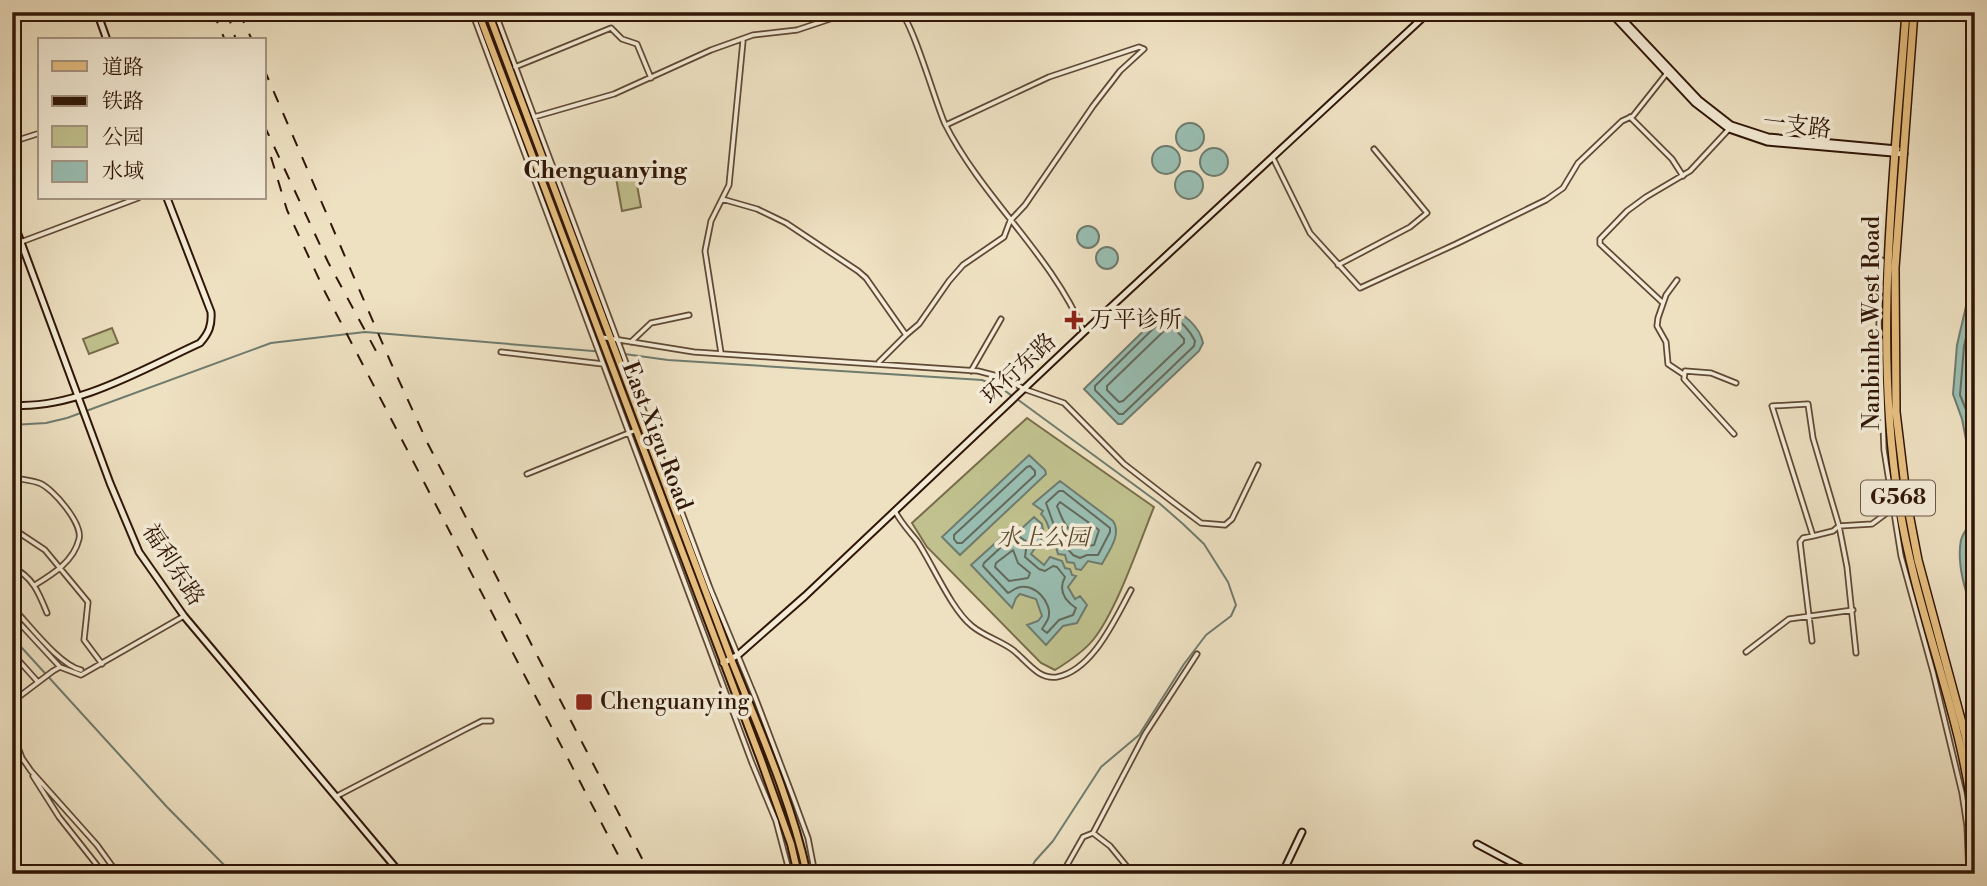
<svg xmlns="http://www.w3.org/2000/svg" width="1987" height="886" font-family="'Libre Bodoni','Noto Serif SC',serif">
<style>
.green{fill:#c0c18e;stroke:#786c4a;stroke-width:2}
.water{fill:#99beb2;stroke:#6f7b6e;stroke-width:2}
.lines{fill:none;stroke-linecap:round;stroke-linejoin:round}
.shore{stroke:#646a5c;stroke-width:2}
.stream{stroke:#6f7b6e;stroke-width:2}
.street-casing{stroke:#604936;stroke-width:7}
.secondary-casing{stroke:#301607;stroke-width:9}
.primary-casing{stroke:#301607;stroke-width:10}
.highway-casing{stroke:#301607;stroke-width:10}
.street{stroke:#f4ecd7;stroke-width:3.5}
.secondary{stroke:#f4ecd7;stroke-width:5}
.primary{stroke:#e7c081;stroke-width:6}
.highway{stroke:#e7c081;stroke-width:7}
.rail{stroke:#301607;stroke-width:2;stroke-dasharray:12 12;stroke-linecap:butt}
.poi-dot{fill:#8f2418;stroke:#f4ecd7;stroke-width:2.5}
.labels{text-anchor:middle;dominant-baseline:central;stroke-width:7;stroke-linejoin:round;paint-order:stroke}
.shield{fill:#f4ecd7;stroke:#6b5645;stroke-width:2}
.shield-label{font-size:21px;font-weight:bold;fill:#301607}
.street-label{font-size:23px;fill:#301607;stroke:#f4ecd7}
.poi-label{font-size:23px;fill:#301607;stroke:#f4ecd7;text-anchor:start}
.park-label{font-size:23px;font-style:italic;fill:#5b4930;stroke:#f4ecd7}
.neighbourhood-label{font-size:24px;font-weight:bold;fill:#301607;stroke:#f4ecd7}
</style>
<rect width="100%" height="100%" fill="#eee1c2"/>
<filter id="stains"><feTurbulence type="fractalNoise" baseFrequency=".00286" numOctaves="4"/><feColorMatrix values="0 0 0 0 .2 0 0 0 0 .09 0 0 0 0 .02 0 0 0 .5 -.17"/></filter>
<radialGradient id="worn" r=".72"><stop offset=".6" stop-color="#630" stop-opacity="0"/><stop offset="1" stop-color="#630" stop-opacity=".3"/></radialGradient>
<path class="green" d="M 635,174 L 641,207 L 622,211 L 616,178 Z
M 112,328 L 118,343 L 89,354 L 83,339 Z
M 1027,418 L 1154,507 C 1139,544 1117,610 1093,640 C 1083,652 1068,662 1055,670 L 1041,663 L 927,547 L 912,523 Z"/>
<path class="water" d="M1176 137a14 14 0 1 1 28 0a14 14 0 1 1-28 0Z
M1152 160a14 14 0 1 1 28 0a14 14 0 1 1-28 0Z
M1200 162a14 14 0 1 1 28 0a14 14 0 1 1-28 0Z
M1175 185a14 14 0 1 1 28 0a14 14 0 1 1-28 0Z
M1077 237a11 11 0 1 1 22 0a11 11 0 1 1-22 0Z
M 1975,247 L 1975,461 L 1969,455 L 1962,419 L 1953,394 L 1957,345 L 1967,302 L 1970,263 Z
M1096 258a11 11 0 1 1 22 0a11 11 0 1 1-22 0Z
M 1166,309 C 1182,310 1200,327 1203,343 L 1199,351 L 1122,424 L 1118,424 L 1084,389 Z
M 1029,455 L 1045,470 L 1046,474 L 960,555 L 942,537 Z
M 1975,475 L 1975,620 C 1967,596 1956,566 1961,540 C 1964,530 1973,521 1975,511 C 1976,496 1965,489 1975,475 Z
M 1060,481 L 1113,521 C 1122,534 1109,551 1102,564 L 1088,561 L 1081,570 L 1076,569 L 1074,563 L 1067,562 L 1065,555 L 1058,554 L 1056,547 L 1060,543 C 1045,532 1051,523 1041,514 L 1043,511 L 1033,504 Z
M 1034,517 L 1042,524 L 1044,535 L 1031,554 L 1044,565 L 1050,557 L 1062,561 L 1065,568 L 1070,569 L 1072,575 L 1076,576 L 1068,587 L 1075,599 L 1080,596 L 1087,605 L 1077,623 L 1063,626 L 1046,645 L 1027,625 L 1038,621 L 1042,616 L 1036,599 L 1020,594 L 1016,598 L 1012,608 L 971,565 L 1013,527 L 1020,530 Z"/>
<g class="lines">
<path class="shore" d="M 1975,289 L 1974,303 L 1964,346 L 1960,395 L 1969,417 L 1975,451
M 1170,316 C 1181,320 1190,331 1195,341 L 1194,346 L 1123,414 L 1119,414 L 1095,390 L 1095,386 L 1165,317 Z
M 1168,327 L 1173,327 L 1184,339 L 1184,343 L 1123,401 L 1119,402 L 1107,390 L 1107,386 Z
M 1975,338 L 1969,395 L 1975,407
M 1030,466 L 1035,471 L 1035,475 L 962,543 L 957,543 L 954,539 L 954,535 L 1027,467 Z
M 1059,491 L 1063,491 L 1110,528 L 1110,532 L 1098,555 L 1087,555 L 1080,558 L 1073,555 L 1066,547 L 1064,538 L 1056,531 L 1046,503 Z
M 1060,502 L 1099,530 L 1094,545 L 1080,547 C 1074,542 1076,538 1071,532 C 1063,522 1062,518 1057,506 Z
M 1013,536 L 1020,537 L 1027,542 L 1025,557 L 1039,569 L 1045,571 L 1053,566 L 1057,567 L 1065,577 C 1058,590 1064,600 1076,608 L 1073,615 L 1059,620 L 1047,633 L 1042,629 C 1044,626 1046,623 1048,619 C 1054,604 1034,581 1017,588 C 1014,589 1011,592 1008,593 L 983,566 L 984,563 Z
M 1013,550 L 1018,563 L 1030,573 L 1028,578 L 1009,581 L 995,567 L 996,563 Z"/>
<path class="stream" d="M 610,352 L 668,360 L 982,380 L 1000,387 L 1012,396
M 1017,399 L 1159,503 L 1183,524 L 1204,544 L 1228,582 L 1236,605 L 1231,616 L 1206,635 L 1184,664 L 1139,735 L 1101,767 L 1053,841 L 1035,861 L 1028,874
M 12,425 L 46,423 L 67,418 L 271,343 L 365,332 L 605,352
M 12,637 L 167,807 L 233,874"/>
<g class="street-casing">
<path id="street" d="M 472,12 L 752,763 L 776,821 L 790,874
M 495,12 L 710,588 L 755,697 L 793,797 L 808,838 L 815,874
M 875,12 C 883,13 895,12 902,15 C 912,21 937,107 945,124 C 983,199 1051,254 1084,332
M 515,67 L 611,28 L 622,39 L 637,44 L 651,78
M 534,117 L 614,94 L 711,50 L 753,35 L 797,30 L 851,12
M 1630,117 L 1672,159 L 1683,176
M 12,142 L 40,133
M 1273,158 L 1310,233 L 1360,288 L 1456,244 L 1546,200 L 1563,188 L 1578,163 L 1622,121 L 1633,116 L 1667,73
M 722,199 L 757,209 L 786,223 L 858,271 L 866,278 L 906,335 L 919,324 L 949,281 L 963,265 L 1004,237 L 1010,221 L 1025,205 L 1093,106 L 1120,71 L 1144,49 L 1139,47 L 1049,77 L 946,125
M 21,242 L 138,198
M 1882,260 L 1879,323 L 1884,450 L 1901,556 L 1933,672 L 1962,793 L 1967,826 L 1969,874
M 1338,265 L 1410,227 L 1427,213 L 1374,149
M 1677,280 L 1666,295 L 1658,318 L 1657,326 L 1666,342 L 1668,364 L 1683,374
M 1663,303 L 1600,244 L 1600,239 L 1627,211 L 1646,197 L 1690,171 L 1729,129
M 601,337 L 694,352 L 978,371 L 1005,378 L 1024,389 L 1064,403 L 1124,464 L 1173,502 L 1201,523 L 1225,525 L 1232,519 L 1258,465
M 631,342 L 651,323 L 689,315
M 501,352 L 603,364
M 721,353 L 705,251 L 711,221 L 729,185 L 743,41
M 879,362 L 906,335
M 971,371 L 1001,319
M 1808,404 L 1813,438 L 1839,526 L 1833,531 L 1813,536 L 1772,406 Z
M 1734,434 L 1684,379 L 1685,371 L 1711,373 L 1736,383
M 527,474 L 636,430
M 12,478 C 21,479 31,480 39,483 C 53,488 83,524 79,539 C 74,561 53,574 35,585
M 895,511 C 901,523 909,531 917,541 C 933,565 951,609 972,626 C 984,636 1001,641 1013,650 C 1026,660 1038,680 1057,677 C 1093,670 1115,619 1131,590
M 12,528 L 45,550 L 88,602 L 84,640 L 102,664
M 12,567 C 33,577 39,593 47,613
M 12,607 C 29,624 59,665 81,670
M 12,615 L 60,667
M 1812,641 L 1800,542 L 1803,538 L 1813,536
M 1746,652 L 1789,619 L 1853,610
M 12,653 L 38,682
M 1856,653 L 1847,567 L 1839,526 L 1872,524 L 1899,504 L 1907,503
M 12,702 L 53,671 L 60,667 L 81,675 L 184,616
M 12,732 L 22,758 L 31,771 L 97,845 L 118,874
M 33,776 L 59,817 L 104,874
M 337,796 L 466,729 L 482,721 L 491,721
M 1093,833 L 1145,734 L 1197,654
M 1062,874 L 1083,837 L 1093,833 L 1110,846 L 1133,874"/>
</g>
<g class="secondary-casing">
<path id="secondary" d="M 97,12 L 107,40
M 1610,12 L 1695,103 L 1729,129 L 1767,142 L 1904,154
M 1616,12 L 1699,100 L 1731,125 L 1768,137 L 1897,149
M 12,218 L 110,483 L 139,552 L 184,616 L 401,874
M 12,405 C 75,410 143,369 200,343 C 209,333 212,325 211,312 L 167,198
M 723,663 L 738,655 L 805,596 L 1084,332 L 1429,12
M 1477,844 L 1533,874
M 1282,874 L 1302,832"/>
</g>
<g class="primary-casing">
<path id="primary" d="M 478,12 L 761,760 L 791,844 L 798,874
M 488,12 L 731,659 C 759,729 791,800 807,874"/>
</g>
<g class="highway-casing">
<path id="highway" d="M 1906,12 C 1894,176 1873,341 1899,504 C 1916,615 1965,721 1975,834
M 1914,12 L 1895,268 L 1896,412 L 1907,503 L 1918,560 L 1965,734 L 1975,782"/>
</g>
<use href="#street" class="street"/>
<use href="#secondary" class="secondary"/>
<use href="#primary" class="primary"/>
<use href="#highway" class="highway"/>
<path class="rail" d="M 213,12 L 225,40
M 227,12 L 236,40
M 239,12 L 252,40
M 264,69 L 391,363 L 428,444 L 650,874
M 264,125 L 328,262 L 376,351
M 271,157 L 287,210 L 325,292 L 628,874"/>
</g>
<g class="poi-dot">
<path d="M1070.5 309.5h7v7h7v7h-7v7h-7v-7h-7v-7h7z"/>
<rect x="575" y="693" width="18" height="18" rx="3.5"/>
</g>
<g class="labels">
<rect class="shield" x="1861" y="480.5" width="74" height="35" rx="5"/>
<g class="shield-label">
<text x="1898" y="498">G568</text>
</g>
<g class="street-label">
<text transform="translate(1797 126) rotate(7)">一支路</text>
<text transform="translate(1872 323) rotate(-90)">Nanbinhe West Road</text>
<text transform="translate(1019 369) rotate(-43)">环行东路</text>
<text transform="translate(657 436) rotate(69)">East Xigu Road</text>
<text transform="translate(173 565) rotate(57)">福利东路</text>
</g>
<g class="poi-label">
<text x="1090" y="320">万平诊所</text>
<text x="600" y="702">Chenguanying</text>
</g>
<g class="park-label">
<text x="1043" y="538">水上公园</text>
</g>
<g class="neighbourhood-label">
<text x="605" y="171">Chenguanying</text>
</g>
</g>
<rect width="1987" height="886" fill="none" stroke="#eee1c2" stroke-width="42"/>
<rect x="14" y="14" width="1959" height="858" fill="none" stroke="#301607" stroke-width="3.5"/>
<rect x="21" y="21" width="1945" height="844" fill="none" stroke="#301607" stroke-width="2"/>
<rect x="38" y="38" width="228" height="161" fill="#f4ecd7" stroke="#a69684" stroke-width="2"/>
<rect x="52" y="61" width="35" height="10" fill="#e7c081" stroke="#a69684" stroke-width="2"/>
<text x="102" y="74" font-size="21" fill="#301607">道路</text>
<rect x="52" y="96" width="35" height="10" fill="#301607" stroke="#a69684" stroke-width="2"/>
<text x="102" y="108" font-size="21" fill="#301607">铁路</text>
<rect x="52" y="126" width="35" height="21" fill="#c0c18e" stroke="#a69684" stroke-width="2"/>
<text x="102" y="144" font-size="21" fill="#301607">公园</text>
<rect x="52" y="161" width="35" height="21" fill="#99beb2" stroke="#a69684" stroke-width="2"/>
<text x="102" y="178" font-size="21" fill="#301607">水域</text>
<rect width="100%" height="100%" filter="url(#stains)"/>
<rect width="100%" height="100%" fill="url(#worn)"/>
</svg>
